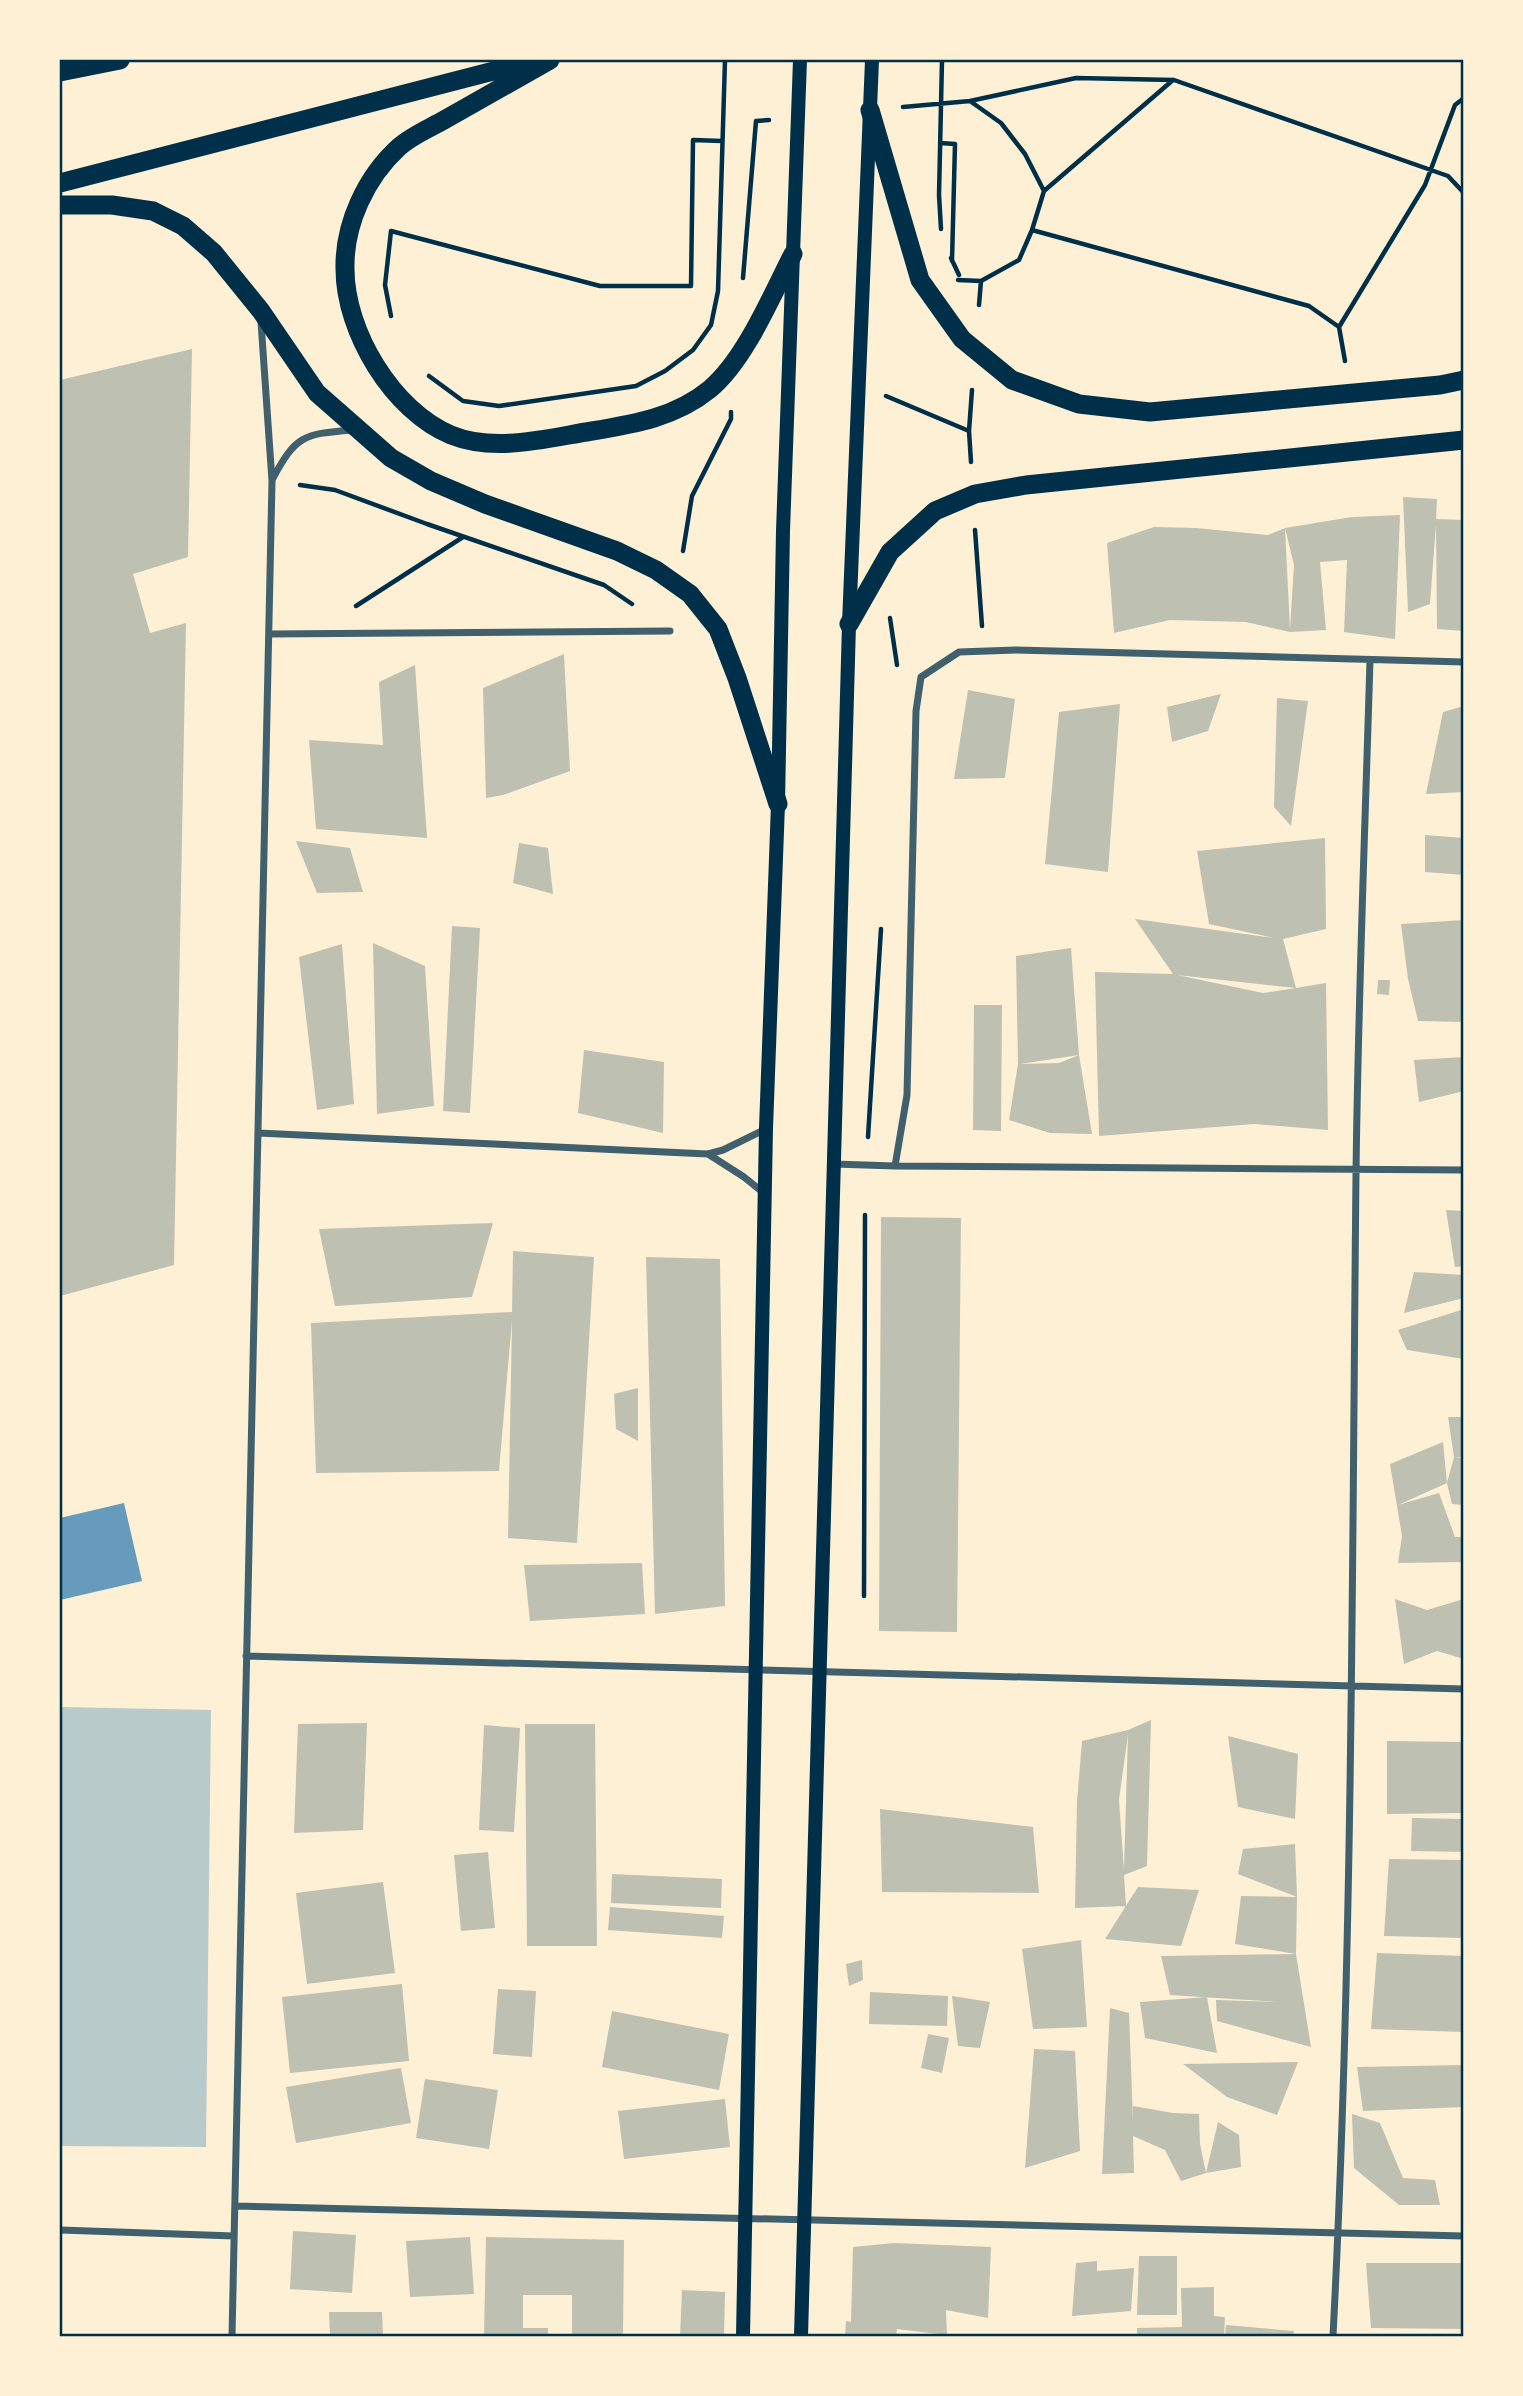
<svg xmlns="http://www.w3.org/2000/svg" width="1523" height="2396" font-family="'Roboto Condensed',sans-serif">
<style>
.green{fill:#b9caca}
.water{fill:#669bbc}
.building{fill:#bec0b2;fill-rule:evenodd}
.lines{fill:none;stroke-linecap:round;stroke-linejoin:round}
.path{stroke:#003049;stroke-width:4.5}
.minor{stroke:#3f606c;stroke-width:7}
.secondary{stroke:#003049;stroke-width:14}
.trunk{stroke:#003049;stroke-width:19}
.neatline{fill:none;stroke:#003049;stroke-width:2.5}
</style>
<rect width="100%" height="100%" fill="#fdf0d5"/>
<path class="green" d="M 60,1707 L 211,1710 L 206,2147 L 60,2146 Z"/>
<path class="water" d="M 124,1503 L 142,1581 L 60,1600 L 60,1518 Z"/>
<path class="building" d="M 192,349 L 188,557 L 133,574 L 150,633 L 186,623 L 174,1265 L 60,1296 L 60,380 Z
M 1403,497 L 1437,499 L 1436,519 L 1464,520 L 1464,631 L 1437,629 L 1436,524 L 1430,604 L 1408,612 Z
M 1400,515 L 1395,639 L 1344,632 L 1347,560 L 1320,562 L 1326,630 L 1290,632 L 1246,622 L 1170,620 L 1114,633 L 1107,543 L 1154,527 L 1196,528 L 1268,535 L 1285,528 L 1290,629 L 1294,565 L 1285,528 L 1352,517 Z
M 564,654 L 570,771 L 503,795 L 486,798 L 483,688 Z
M 415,665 L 427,838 L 316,829 L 309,740 L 383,745 L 379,682 Z
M 968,690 L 1015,699 L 1005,778 L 954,779 Z
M 1221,694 L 1208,731 L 1172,742 L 1167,707 Z
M 1277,698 L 1308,701 L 1291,826 L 1274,807 Z
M 1120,704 L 1108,872 L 1045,864 L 1059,712 Z
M 1464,706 L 1464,792 L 1426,794 L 1443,712 Z
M 1425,835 L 1464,838 L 1464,875 L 1425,872 Z
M 1325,838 L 1326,929 L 1283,939 L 1296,988 L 1177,975 L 1263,993 L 1296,988 L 1326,983 L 1328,1130 L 1255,1124 L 1099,1136 L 1095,972 L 1173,974 L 1135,919 L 1274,938 L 1209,924 L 1197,851 Z
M 296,841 L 350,848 L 363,892 L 317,893 Z
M 519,843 L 548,848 L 553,894 L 513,883 Z
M 1464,920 L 1464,1022 L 1418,1021 L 1408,979 L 1401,924 Z
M 452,926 L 480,928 L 470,1113 L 443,1111 Z
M 373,943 L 425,966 L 434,1106 L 377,1114 Z
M 342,944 L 354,1104 L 317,1110 L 299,957 Z
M 1071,948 L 1079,1055 L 1020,1064 L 1059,1063 L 1079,1055 L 1092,1134 L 1050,1133 L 1009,1120 L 1018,1064 L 1016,956 Z
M 1378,980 L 1390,980 L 1389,995 L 1377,994 Z
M 974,1005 L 1002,1005 L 1001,1131 L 973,1130 Z
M 584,1050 L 664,1062 L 663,1133 L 578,1113 Z
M 1464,1057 L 1464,1091 L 1419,1102 L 1414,1060 Z
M 1446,1210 L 1464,1211 L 1464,1266 L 1455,1267 Z
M 881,1217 L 961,1218 L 957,1632 L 879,1631 Z
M 493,1223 L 472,1297 L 335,1306 L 319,1229 Z
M 513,1251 L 594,1257 L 577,1543 L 508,1538 L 512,1320 L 499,1471 L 316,1473 L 311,1323 L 512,1312 Z
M 646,1257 L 720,1259 L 725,1606 L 655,1614 Z
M 1414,1272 L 1464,1275 L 1464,1298 L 1404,1313 Z
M 1464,1309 L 1464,1359 L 1407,1350 L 1398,1330 Z
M 638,1388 L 638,1441 L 616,1429 L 614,1394 Z
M 1448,1417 L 1464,1417 L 1464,1457 L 1454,1457 Z
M 1443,1442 L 1447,1483 L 1454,1457 L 1464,1458 L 1464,1505 L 1452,1504 L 1447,1483 L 1398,1505 L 1439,1493 L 1455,1537 L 1464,1537 L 1464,1562 L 1398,1563 L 1402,1536 L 1390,1464 Z
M 642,1563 L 645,1614 L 530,1621 L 524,1565 Z
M 1395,1599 L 1427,1610 L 1464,1599 L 1464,1659 L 1437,1651 L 1404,1664 Z
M 1151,1720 L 1147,1866 L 1124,1875 L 1126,1906 L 1075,1908 L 1077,1802 L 1082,1741 L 1128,1730 ZM 1128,1734 L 1124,1870 L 1119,1800 Z
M 367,1723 L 363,1830 L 294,1833 L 298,1724 Z
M 525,1724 L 595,1724 L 597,1946 L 527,1946 Z
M 484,1725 L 520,1728 L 514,1832 L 479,1830 Z
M 1228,1736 L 1298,1754 L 1295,1819 L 1238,1807 Z
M 1387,1741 L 1464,1742 L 1464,1813 L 1387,1814 Z
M 880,1809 L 1033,1827 L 1039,1893 L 882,1892 Z
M 1412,1818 L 1464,1819 L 1464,1852 L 1411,1851 Z
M 1295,1844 L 1297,1897 L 1296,1954 L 1235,1944 L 1241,1896 L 1297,1897 L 1238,1874 L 1243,1849 Z
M 488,1852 L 495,1928 L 461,1931 L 454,1855 Z
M 1389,1859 L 1464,1860 L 1464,1938 L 1384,1936 Z
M 612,1874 L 722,1879 L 721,1908 L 611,1903 Z
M 383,1882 L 395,1973 L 307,1984 L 296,1893 Z
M 1138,1887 L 1199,1890 L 1181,1946 L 1105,1939 Z
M 610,1907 L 724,1916 L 722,1938 L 608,1930 Z
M 1081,1940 L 1087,2027 L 1033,2029 L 1022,1949 Z
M 1377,1953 L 1464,1956 L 1464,2032 L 1371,2029 Z
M 1296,1954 L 1311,2047 L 1217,2021 L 1216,2000 L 1279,2002 L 1170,1995 L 1161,1956 Z
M 862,1960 L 863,1980 L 849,1986 L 846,1964 Z
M 402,1984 L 409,2061 L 290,2073 L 282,1997 Z
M 498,1989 L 536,1991 L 532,2057 L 493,2054 Z
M 870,1992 L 948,1996 L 947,2026 L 869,2024 Z
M 952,1996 L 990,2002 L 980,2048 L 958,2046 Z
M 1207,1997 L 1217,2053 L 1145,2038 L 1140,2002 Z
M 1110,2008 L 1129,2013 L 1133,2120 L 1133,2106 L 1173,2113 L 1199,2114 L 1200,2144 L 1206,2173 L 1181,2181 L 1165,2150 L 1133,2136 L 1134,2173 L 1102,2174 Z
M 612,2011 L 729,2034 L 719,2090 L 602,2067 Z
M 928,2034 L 949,2038 L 942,2073 L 921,2068 Z
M 1034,2049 L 1075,2051 L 1080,2151 L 1025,2168 Z
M 1298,2062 L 1277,2115 L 1227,2097 L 1183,2064 Z
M 1464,2065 L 1464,2107 L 1363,2111 L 1357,2067 Z
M 401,2068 L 411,2123 L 296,2143 L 286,2087 Z
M 425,2079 L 498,2090 L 489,2149 L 416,2138 Z
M 725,2099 L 730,2147 L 624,2159 L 618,2111 Z
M 1352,2114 L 1380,2123 L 1403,2178 L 1435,2180 L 1440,2205 L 1399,2205 L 1354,2168 Z
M 1218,2122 L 1239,2135 L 1241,2167 L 1206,2173 Z
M 293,2231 L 356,2235 L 352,2293 L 290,2289 Z
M 470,2237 L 474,2294 L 410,2297 L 406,2241 Z
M 486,2237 L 624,2240 L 623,2336 L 572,2336 L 572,2295 L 523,2295 L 523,2328 L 548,2328 L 548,2336 L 484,2336 Z
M 894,2243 L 991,2247 L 988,2318 L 946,2310 L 947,2335 L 897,2329 L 896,2336 L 845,2336 L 846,2321 L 851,2322 L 853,2247 Z
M 1139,2256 L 1177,2256 L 1177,2315 L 1137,2315 Z
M 1097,2261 L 1097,2271 L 1134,2268 L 1131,2311 L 1072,2316 L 1076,2263 Z
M 1366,2263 L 1464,2263 L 1464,2329 L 1371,2328 Z
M 1214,2287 L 1214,2316 L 1225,2317 L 1224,2336 L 1137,2336 L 1137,2328 L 1182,2327 L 1181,2288 Z
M 682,2290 L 725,2292 L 724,2336 L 680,2336 Z
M 329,2312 L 382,2312 L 383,2336 L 330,2336 Z
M 1226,2325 L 1294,2331 L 1293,2336 L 1225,2336 Z"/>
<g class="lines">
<path class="path" d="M 970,101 L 1076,78 L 1174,80 L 1448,176 L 1464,193
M 903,107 L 970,101 L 1001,123 L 1025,154 L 1044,191 L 1032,230 L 1019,260 L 981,281 L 979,305
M 940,143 L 955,144 L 952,261
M 1044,191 L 1173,80
M 941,229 L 939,195 L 942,60
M 1032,230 L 1309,306 L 1339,327 L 1345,361
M 391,231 L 600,286 L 691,286 L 693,140 L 722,141
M 951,258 L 959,275
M 743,278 L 756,121 L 769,120
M 958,280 L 981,281
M 391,316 L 385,285 L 391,231
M 1339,327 L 1425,185 L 1455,105 L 1464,98
M 429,376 L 463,401 L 499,406 L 636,386 L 665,371 L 693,350 L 711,325 L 718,291 L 725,60
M 886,396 L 969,431
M 971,462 L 969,431 L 972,390
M 300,485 L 335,490 L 427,524 L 604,585 L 632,604
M 975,530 L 982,626
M 683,551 L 692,496 L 731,419 L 731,412
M 356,606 L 463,537
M 890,618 L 897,665
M 868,1137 L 881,929
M 864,1596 L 865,1215"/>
<path class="minor" d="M 272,480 C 296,435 303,434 353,430
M 269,634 L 670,631
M 258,1133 L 708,1154 L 723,1150 L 766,1129
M 708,1154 L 744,1177 L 765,1194
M 834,1164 L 895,1166 L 1464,1170
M 895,1166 L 907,1095 L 916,711 L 921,677 L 959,652 L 1016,650 L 1464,662
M 246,1656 L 1464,1689
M 235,2206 L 1464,2236
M 60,2230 L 234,2236
M 232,2336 L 272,481 L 261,322
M 1333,2336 C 1353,1949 1352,1561 1356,1174 C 1358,1002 1365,831 1370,660"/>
<path class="secondary" d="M 743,2336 L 766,1128 L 778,804 L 783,531 L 800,60
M 801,2336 L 849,624 L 872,60"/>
<path class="trunk" d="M 550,60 C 515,80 480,100 444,120 C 430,128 411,136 399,147 C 366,177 344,224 345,269 C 345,332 393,411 451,435 C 495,453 548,438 592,431 C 635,424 676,417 710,389 C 745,360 772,295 793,254
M 60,72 L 120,60
M 870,110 L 920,280 L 962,339 L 1012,380 L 1079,404 L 1150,412 L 1440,385 L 1464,380
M 60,183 L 536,60
M 60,205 L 112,205 L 153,211 L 183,226 L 214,253 L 261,311 L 317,393 L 391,458 L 431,481 L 485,504 L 617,551 L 656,570 L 690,594 L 718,629 L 737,678 L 778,804
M 849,624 L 890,552 L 935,511 L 975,494 L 1026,485 L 1464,440"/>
</g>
<rect width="1523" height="2396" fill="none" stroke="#fdf0d5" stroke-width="122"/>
<rect x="61" y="61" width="1401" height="2274" class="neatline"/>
</svg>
